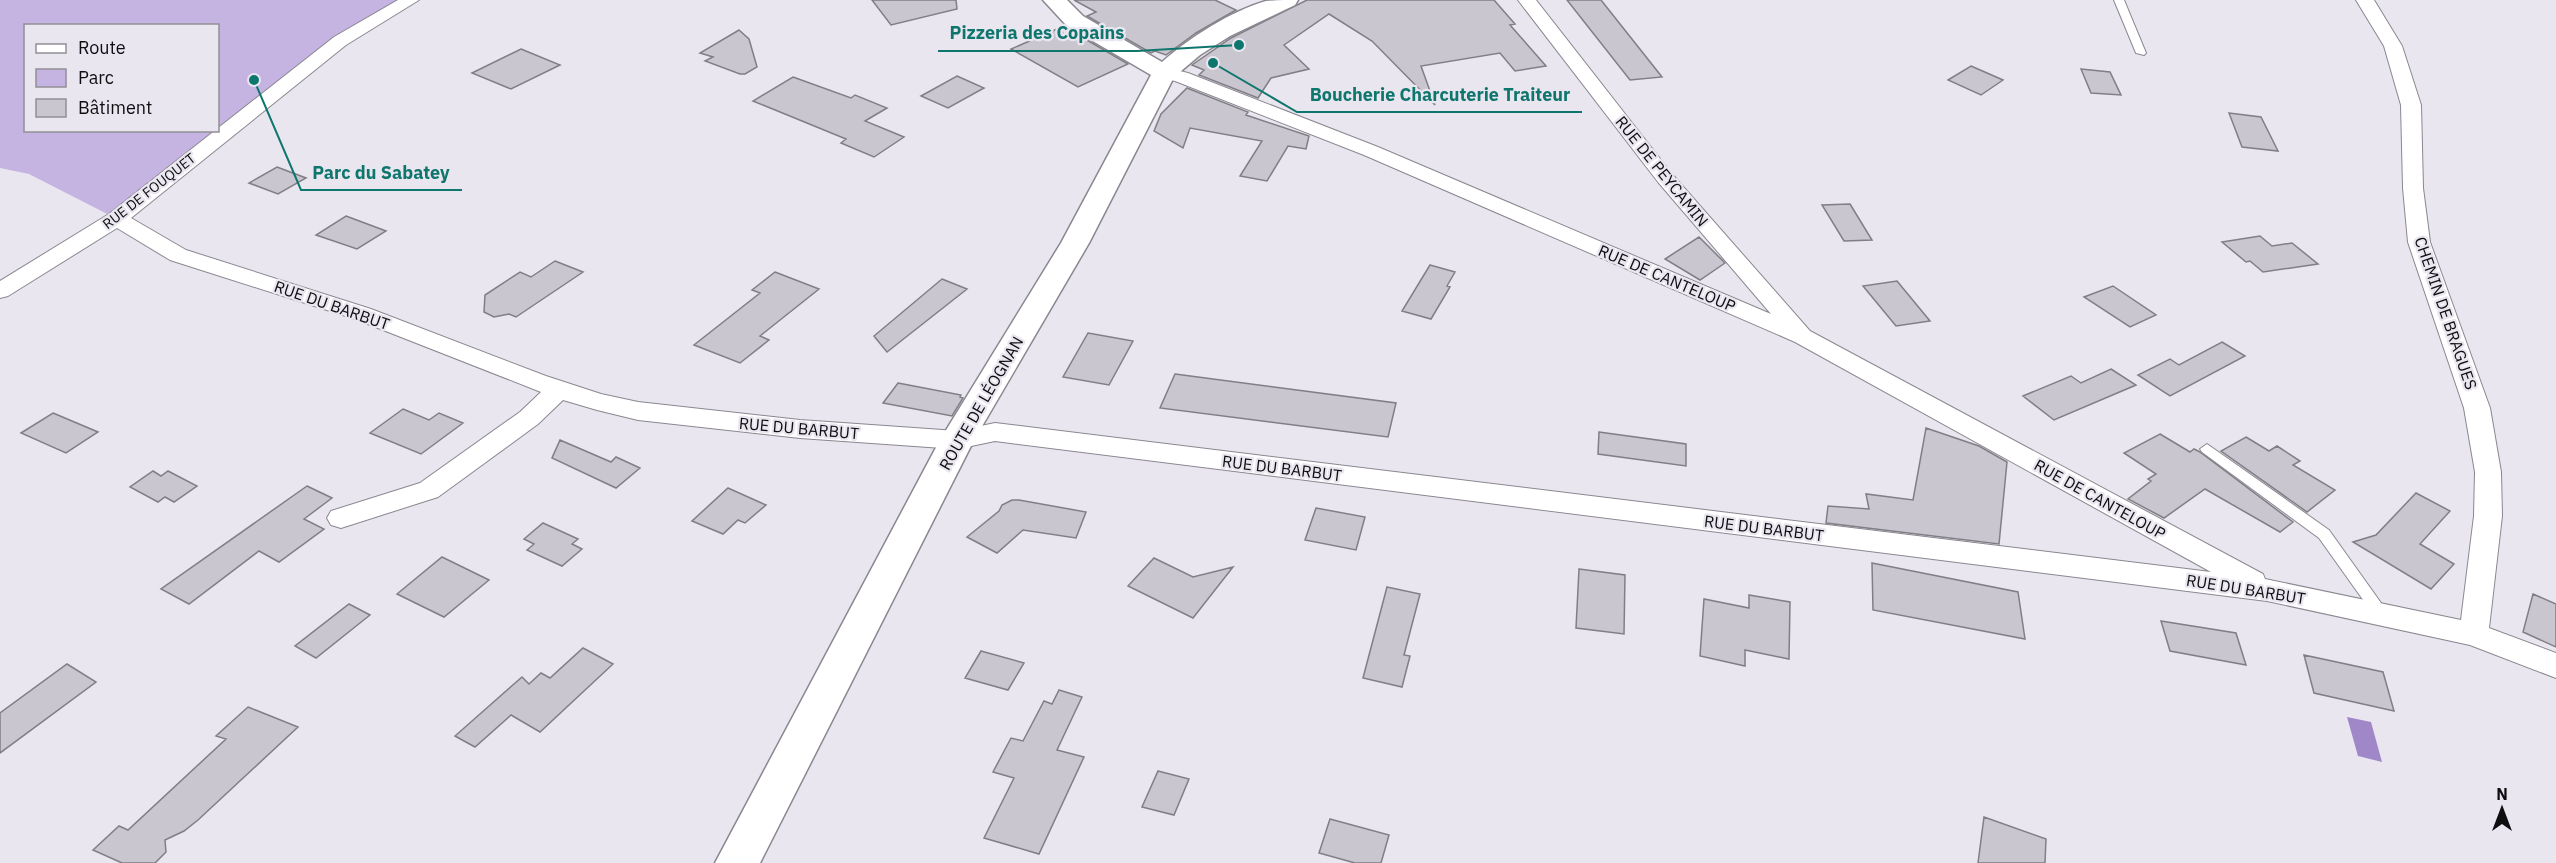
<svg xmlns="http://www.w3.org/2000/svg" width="2556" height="863" font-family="'IBM Plex Sans',sans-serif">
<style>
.green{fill:#c5b4e2;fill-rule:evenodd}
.water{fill:#a088c8}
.building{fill:#c9c6cf;stroke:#817e86;stroke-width:1.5}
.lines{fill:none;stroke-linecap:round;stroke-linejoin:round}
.service-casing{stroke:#8a8790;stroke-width:2}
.minor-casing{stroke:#8a8790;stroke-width:2}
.tertiary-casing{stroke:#8a8790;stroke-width:3}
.service{fill:#fff;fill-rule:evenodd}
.minor{fill:#fff;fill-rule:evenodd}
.tertiary{fill:#fff;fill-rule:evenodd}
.labels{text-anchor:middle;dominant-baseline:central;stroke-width:4.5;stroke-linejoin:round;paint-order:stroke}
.far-street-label{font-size:14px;fill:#0e0d10;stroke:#e9e6ef}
.street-label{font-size:16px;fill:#0e0d10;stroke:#e9e6ef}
.leader{fill:none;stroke:#0f766e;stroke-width:2}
.callout-dot{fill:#0f766e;stroke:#e9e6ef;stroke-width:2}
.callout-label{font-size:18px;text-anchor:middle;font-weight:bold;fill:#0f766e;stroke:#e9e6ef;stroke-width:4.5;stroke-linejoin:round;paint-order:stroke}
</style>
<rect width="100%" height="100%" fill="#e9e6ef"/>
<path class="green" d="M 0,0 L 410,0 L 340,41 L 117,219 L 29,174 L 0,168 ZM 26,26 L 218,26 L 218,130 L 26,130 Z"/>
<path class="water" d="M 2347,717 L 2371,722 L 2382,762 L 2358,756 Z"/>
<path class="building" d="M 872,0 L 956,0 L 957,9 L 891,25 Z
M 1074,0 L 1215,0 L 1236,10 L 1196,33 L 1166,55 L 1155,51 L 1151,53 L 1087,16 L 1096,12 Z
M 1307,0 L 1494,0 L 1515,24 L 1510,25 L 1546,66 L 1515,71 L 1500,53 L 1421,66 L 1435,105 L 1372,41 L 1329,14 L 1284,45 L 1309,69 L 1271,78 L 1258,98 L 1199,75 L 1204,70 L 1192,65 L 1231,38 Z
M 1567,0 L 1601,0 L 1662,77 L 1630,80 Z
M 1064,26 L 1066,28 L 1128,64 L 1078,87 L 1011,49 Z
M 739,30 L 749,39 L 757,67 L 745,74 L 740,74 L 705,61 L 713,57 L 700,53 Z
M 521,49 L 560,65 L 511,89 L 472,73 Z
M 1971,66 L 2003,80 L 1981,95 L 1948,80 Z
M 2081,69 L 2110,72 L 2121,95 L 2091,93 Z
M 957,76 L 984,88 L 948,108 L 921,96 Z
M 793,77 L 851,98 L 855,95 L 887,108 L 865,121 L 904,137 L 874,157 L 841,143 L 846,139 L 753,101 Z
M 1187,88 L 1248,112 L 1246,115 L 1309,136 L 1306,149 L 1288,146 L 1267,181 L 1240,176 L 1262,141 L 1190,128 L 1183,148 L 1154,131 L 1161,114 Z
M 2229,113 L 2261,117 L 2278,151 L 2242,147 Z
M 277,167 L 306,178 L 278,194 L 249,183 Z
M 1850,204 L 1872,240 L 1844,241 L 1822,205 Z
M 346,216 L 386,231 L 357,249 L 316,235 Z
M 2260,236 L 2272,246 L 2292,243 L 2318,264 L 2263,272 L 2250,261 L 2246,262 L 2222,242 Z
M 1699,237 L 1725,263 L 1700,280 L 1665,259 Z
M 555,261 L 583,272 L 516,317 L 509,314 L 494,317 L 484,312 L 485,295 L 520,272 L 531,277 Z
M 1430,265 L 1455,272 L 1447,286 L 1450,287 L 1431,319 L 1402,311 Z
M 775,272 L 819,289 L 760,336 L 769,340 L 740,363 L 694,345 L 760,293 L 752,290 Z
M 942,279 L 967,289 L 887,352 L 874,336 Z
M 1897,281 L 1930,321 L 1896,326 L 1863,286 Z
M 2113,286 L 2156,315 L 2130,327 L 2084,297 Z
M 1088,333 L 1133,341 L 1109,385 L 1063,377 Z
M 2222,342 L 2245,356 L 2170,396 L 2138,375 L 2170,359 L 2179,365 Z
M 2111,369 L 2136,385 L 2054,420 L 2023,396 L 2071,376 L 2081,383 Z
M 1175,374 L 1396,403 L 1388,437 L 1160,408 Z
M 898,383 L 961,395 L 960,397 L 963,398 L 952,416 L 883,403 Z
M 403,409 L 429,420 L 439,413 L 463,423 L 421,454 L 370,433 Z
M 53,413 L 98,432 L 66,453 L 21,433 Z
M 1926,428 L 1979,446 L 2007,462 L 1999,544 L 1826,523 L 1828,506 L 1869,509 L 1866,494 L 1913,500 Z
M 1599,432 L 1686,444 L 1686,466 L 1598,454 Z
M 2160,434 L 2190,452 L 2194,449 L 2200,452 L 2293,522 L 2280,532 L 2205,489 L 2164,518 L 2128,499 L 2151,481 L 2148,479 L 2156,474 L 2124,453 Z
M 2246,437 L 2269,451 L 2277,446 L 2300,461 L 2293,465 L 2335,490 L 2307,512 L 2221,451 Z
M 560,440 L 611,462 L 616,457 L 640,468 L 616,488 L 552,458 Z
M 153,471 L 161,476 L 168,471 L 197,486 L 174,502 L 165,497 L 158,502 L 130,487 Z
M 307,486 L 332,498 L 304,519 L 324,529 L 279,562 L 259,551 L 189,604 L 161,589 Z
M 728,488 L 766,505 L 745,523 L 738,520 L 723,534 L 692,521 Z
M 2416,493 L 2450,511 L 2420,544 L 2454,564 L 2431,589 L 2353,542 L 2376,535 Z
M 1012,500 L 1019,500 L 1086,512 L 1076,538 L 1023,530 L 997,553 L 967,537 L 999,511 L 1002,505 Z
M 1316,508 L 1365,517 L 1356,550 L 1305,540 Z
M 543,523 L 578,539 L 572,544 L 582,549 L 562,566 L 527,550 L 534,544 L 524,539 Z
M 442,557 L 489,580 L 444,617 L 397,594 Z
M 1154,558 L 1193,577 L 1233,567 L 1193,618 L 1128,586 Z
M 1872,563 L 2018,592 L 2025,639 L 1873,610 Z
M 1579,569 L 1625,575 L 1624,634 L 1576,628 Z
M 1387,587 L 1420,594 L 1404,655 L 1410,656 L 1402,687 L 1363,678 Z
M 2533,594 L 2556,604 L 2556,647 L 2523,632 Z
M 1749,595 L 1790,602 L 1789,659 L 1745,650 L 1745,666 L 1700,656 L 1704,599 L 1749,608 Z
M 349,604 L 370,615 L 316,658 L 295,646 Z
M 2161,621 L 2236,633 L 2246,665 L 2170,651 Z
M 583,648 L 613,664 L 540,732 L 511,715 L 475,747 L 455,736 L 522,677 L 529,684 L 541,673 L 550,678 Z
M 981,651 L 1024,663 L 1008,690 L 965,678 Z
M 2304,655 L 2383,672 L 2394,711 L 2314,693 Z
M 67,664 L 96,682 L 0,753 L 0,713 Z
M 1059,690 L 1082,697 L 1057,750 L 1084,757 L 1039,854 L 984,838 L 1014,778 L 993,772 L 1011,738 L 1023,741 L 1044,701 L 1052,704 Z
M 248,707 L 298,727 L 198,820 L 184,831 L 165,840 L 166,852 L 155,863 L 122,863 L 93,850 L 119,826 L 128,830 L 226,739 L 216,736 Z
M 1158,771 L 1189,779 L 1174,815 L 1142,807 Z
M 1984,817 L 2046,839 L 2045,863 L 1978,863 Z
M 1330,819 L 1389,835 L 1381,863 L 1355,863 L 1319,853 Z"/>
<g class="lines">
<g class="service-casing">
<path id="service" d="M 2114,0 L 2124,0 L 2146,53 L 2144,55 L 2136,53 Z
M 2207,444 L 2329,530 L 2386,610 L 2389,614 L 2386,618 L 2381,620 L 2376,618 L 2319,538 L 2202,452 L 2200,449 Z"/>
</g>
<g class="minor-casing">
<path id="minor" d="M 398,0 L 419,0 L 346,45 L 131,218 L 186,250 L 371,309 L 546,376 L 601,394 L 638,402 L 800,420 L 957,431 L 995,423 L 2211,572 L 1795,342 L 1364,155 L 1175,81 L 1157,77 L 1155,73 L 1157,69 L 1164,67 L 1188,73 L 1378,147 L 1771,314 L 1658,182 L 1518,0 L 1536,0 L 1672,174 L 1810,331 L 2263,574 L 2265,579 L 2461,620 L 2474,516 L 2475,472 L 2464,408 L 2408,242 L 2403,188 L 2401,105 L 2384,46 L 2356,0 L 2374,0 L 2402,46 L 2421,105 L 2423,188 L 2430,242 L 2490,408 L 2501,472 L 2502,516 L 2489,628 L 2556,653 L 2556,678 L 2470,645 L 2267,601 L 995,441 L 957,449 L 800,438 L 638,420 L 597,410 L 563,400 L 538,424 L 438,497 L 341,528 L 331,525 L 327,518 L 331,511 L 420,483 L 520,412 L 541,392 L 355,319 L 170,260 L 117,228 L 8,296 L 0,298 L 0,281 L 109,214 L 334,37 Z"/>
</g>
<g class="tertiary-casing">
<path id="tertiary" d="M 1043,0 L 1067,0 L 1083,16 L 1162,62 C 1189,38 1231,11 1266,1 C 1275,0 1288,0 1298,0 L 1295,5 L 1230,36 L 1200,55 L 1174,77 L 1089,243 L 974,440 L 760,863 L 715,863 L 940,440 L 1061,243 L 1151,75 L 1067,26 Z"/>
</g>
<use href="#service" class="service"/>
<use href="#minor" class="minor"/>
<use href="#tertiary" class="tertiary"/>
</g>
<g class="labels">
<g class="far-street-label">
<text transform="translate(149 191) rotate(-38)">RUE DE FOUQUET</text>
</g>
<g class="street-label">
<text transform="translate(1662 171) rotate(51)">RUE DE PEYCAMIN</text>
<text transform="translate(1667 278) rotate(23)">RUE DE CANTELOUP</text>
<text transform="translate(332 305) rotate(19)">RUE DU BARBUT</text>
<text transform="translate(2446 313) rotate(71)">CHEMIN DE BRAGUES</text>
<text transform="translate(981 403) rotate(-60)">ROUTE DE LÉOGNAN</text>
<text transform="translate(799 428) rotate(5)">RUE DU BARBUT</text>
<text transform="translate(1282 468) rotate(7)">RUE DU BARBUT</text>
<text transform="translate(2100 499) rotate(29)">RUE DE CANTELOUP</text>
<text transform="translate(1764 528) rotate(7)">RUE DU BARBUT</text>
<text transform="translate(2246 589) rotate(9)">RUE DU BARBUT</text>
</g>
</g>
<path class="leader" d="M1239 45L1137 51H938M1213 63L1297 112H1582M254 80L301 190H462"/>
<g class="callout-dot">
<circle cx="1239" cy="45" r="6"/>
<circle cx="1213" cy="63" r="6"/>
<circle cx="254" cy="80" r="6"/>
</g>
<g class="callout-label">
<text x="1037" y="39">Pizzeria des Copains</text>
<text x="1440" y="101">Boucherie Charcuterie Traiteur</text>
<text x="381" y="179">Parc du Sabatey</text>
</g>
<rect x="24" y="24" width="195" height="108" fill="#e9e6ef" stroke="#918f96" stroke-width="1.5"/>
<rect x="36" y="44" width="30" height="9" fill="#ffffff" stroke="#918f96" stroke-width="1.5"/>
<text x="78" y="54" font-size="18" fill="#0e0d10">Route</text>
<rect x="36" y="69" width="30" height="18" fill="#c5b4e2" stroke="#918f96" stroke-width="1.5"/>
<text x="78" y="84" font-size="18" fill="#0e0d10">Parc</text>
<rect x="36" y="99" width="30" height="18" fill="#c9c6cf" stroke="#918f96" stroke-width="1.5"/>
<text x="78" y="114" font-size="18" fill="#0e0d10">Bâtiment</text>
<g transform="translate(2502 809)" stroke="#e9e6ef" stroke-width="4.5" paint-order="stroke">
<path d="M0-4.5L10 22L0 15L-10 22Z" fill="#0e0d10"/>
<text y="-9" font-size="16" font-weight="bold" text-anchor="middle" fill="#0e0d10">N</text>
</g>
</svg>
